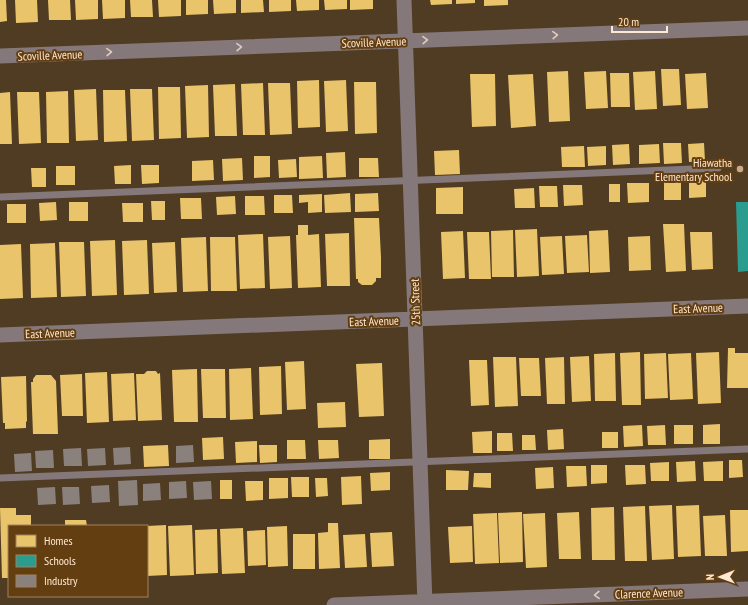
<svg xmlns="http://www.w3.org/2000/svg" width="748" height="605" font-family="'PT Sans Narrow',sans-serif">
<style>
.homes{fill:#e9c46a}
.schools{fill:#2a9d8f}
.industry{fill:#8a817c}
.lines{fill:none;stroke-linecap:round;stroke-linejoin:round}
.service{stroke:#85787a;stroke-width:7}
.minor{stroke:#85787a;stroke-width:15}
.oneway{stroke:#e0ccbc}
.poi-dot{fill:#c2ac95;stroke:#623e11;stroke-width:1.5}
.labels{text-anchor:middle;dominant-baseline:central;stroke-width:4;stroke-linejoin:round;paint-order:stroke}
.street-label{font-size:12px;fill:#ffe8d2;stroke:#623e11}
.poi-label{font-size:12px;fill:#ffe8d2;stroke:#623e11;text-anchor:end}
</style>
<rect width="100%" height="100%" fill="#503c23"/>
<path class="homes" d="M 0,0 L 6,0 L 7,21 L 0,22 Z
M 15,0 L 37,0 L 38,22 L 16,23 Z
M 48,0 L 70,0 L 71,20 L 49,20 Z
M 75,0 L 98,0 L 98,19 L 76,20 Z
M 102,0 L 125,0 L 125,18 L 103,19 Z
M 130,0 L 152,0 L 153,17 L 131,17 Z
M 158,0 L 181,0 L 181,16 L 159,17 Z
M 186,0 L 208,0 L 208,14 L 186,15 Z
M 213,0 L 236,0 L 236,13 L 214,14 Z
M 241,0 L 263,0 L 264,12 L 241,13 Z
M 269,0 L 291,0 L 291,11 L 269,12 Z
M 296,0 L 319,0 L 319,10 L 297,11 Z
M 324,0 L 347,0 L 347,9 L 325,10 Z
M 350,0 L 373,0 L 373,9 L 350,10 Z
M 430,0 L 452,0 L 452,4 L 431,5 Z
M 456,0 L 475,0 L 475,3 L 456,4 Z
M 484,0 L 508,0 L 508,5 L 484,6 Z
M 661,69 L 679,69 L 681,105 L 663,106 Z
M 568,71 L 570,121 L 549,122 L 547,72 Z
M 606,71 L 608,108 L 586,109 L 584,72 Z
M 655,71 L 657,109 L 635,110 L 633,72 Z
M 610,73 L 629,73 L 630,107 L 611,107 Z
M 706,73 L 708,108 L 687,109 L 685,74 Z
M 470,74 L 495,74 L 496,126 L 472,127 Z
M 533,74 L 536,126 L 511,128 L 508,75 Z
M 319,80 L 320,127 L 298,128 L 297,81 Z
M 346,80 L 348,131 L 326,132 L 324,81 Z
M 354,82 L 376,82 L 377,133 L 355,134 Z
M 263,83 L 265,135 L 243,135 L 241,84 Z
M 268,83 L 290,83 L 292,134 L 270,135 Z
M 235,84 L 237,136 L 215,136 L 213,85 Z
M 208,85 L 209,137 L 187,138 L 185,86 Z
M 158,87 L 180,87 L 181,138 L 159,139 Z
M 96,89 L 98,140 L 76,141 L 74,90 Z
M 130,89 L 152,89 L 154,140 L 132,141 Z
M 103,90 L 125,90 L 127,141 L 104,142 Z
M 68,91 L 69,143 L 47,143 L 46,92 Z
M 10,92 L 12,144 L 0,144 L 0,93 Z
M 17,92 L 39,92 L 41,143 L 19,144 Z
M 663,143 L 681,143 L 682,163 L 664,164 Z
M 704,143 L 705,161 L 689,162 L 688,144 Z
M 629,144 L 630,164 L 613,165 L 612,145 Z
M 659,144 L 660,163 L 639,164 L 639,145 Z
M 584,146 L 585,167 L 562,167 L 561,147 Z
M 606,146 L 606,165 L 588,166 L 587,147 Z
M 459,150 L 460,174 L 435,175 L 434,151 Z
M 345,152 L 346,177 L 327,178 L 326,153 Z
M 254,156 L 270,156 L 270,177 L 254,178 Z
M 322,156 L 323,178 L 299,179 L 299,157 Z
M 242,158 L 243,180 L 223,181 L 222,159 Z
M 359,158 L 378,158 L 379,177 L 359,177 Z
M 296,159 L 297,177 L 279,178 L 278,160 Z
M 213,160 L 214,180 L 192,181 L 192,161 Z
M 131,165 L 131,184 L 115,184 L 114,166 Z
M 141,165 L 159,165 L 159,183 L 142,184 Z
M 56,166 L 75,166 L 75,185 L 56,185 Z
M 31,168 L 46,168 L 46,187 L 32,187 Z
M 689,180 L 706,180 L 706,197 L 689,198 Z
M 664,182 L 681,182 L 681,200 L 664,200 Z
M 627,183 L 649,183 L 649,202 L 628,203 Z
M 609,184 L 620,184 L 620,202 L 609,202 Z
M 563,185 L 582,185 L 583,205 L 564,206 Z
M 539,186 L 557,186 L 558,207 L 540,207 Z
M 463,187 L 463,214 L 436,214 L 436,188 Z
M 534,188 L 535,208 L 515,208 L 514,189 Z
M 350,193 L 351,212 L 325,213 L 324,195 Z
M 378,193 L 379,211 L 355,212 L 355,194 Z
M 322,194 L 322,212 L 308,213 L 308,202 L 299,203 L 299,195 Z
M 274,195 L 292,195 L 293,213 L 274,213 Z
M 235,196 L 236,214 L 217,215 L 216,197 Z
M 245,196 L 264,196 L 265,215 L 245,215 Z
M 180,198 L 201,198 L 202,219 L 181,219 Z
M 151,201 L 165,201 L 165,220 L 152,220 Z
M 56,202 L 57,220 L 40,221 L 39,203 Z
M 69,202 L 88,202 L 88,221 L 69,221 Z
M 122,203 L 143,203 L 143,222 L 123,222 Z
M 7,204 L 26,204 L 26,223 L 7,223 Z
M 354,218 L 379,218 L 381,257 L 381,278 L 376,278 L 376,281 L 372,285 L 362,285 L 358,282 L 358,279 L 356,279 Z
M 663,224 L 684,224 L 686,271 L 666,272 Z
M 298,225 L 308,225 L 308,235 L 319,234 L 321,287 L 298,288 L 296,235 L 298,235 Z
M 537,229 L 539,276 L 517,277 L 515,230 Z
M 513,230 L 514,277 L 492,277 L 491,231 Z
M 608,230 L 610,272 L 590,273 L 589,231 Z
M 463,231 L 465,278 L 443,279 L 441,232 Z
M 467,232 L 489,232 L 491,279 L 469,279 Z
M 690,232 L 712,232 L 713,269 L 692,270 Z
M 349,233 L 350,286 L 327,286 L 325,234 Z
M 263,234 L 265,288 L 240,289 L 238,235 Z
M 587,235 L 589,272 L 567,273 L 565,236 Z
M 290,236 L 292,288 L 270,289 L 268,237 Z
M 562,236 L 564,274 L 542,275 L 540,237 Z
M 650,236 L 651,270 L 629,271 L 628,237 Z
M 206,237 L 208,291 L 183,292 L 181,238 Z
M 210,237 L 235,237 L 237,291 L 211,291 Z
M 115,240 L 117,295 L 92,296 L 90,241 Z
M 147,240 L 149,294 L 124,295 L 122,241 Z
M 59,242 L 84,242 L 86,296 L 61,297 Z
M 175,242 L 177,292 L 154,293 L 152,243 Z
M 55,243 L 57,297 L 31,298 L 30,244 Z
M 21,244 L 23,298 L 0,299 L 0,245 Z
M 728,348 L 735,348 L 735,353 L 748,353 L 748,388 L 727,388 Z
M 640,352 L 641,405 L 622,405 L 620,353 Z
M 719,352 L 721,403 L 698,404 L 696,353 Z
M 615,353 L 616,401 L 595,401 L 594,354 Z
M 666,353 L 668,398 L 645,399 L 644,354 Z
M 691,353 L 693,399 L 670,400 L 668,354 Z
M 589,356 L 591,401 L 572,402 L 570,357 Z
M 493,357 L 516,357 L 518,406 L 495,407 Z
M 564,357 L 565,404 L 547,404 L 545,358 Z
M 519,358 L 539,358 L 541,396 L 521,396 Z
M 469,360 L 487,360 L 489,405 L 471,406 Z
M 304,361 L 306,409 L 287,410 L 285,362 Z
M 382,363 L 384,416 L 359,417 L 356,364 Z
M 281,366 L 282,414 L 260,415 L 259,367 Z
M 251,368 L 253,419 L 230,420 L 229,369 Z
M 197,369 L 198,422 L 174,422 L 172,370 Z
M 201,369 L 225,369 L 226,418 L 203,418 Z
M 147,371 L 156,371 L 158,374 L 160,373 L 162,420 L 138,421 L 136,374 L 144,374 Z
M 107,372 L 109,422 L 87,423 L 85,373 Z
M 134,373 L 136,420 L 113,421 L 111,374 Z
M 82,374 L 83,416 L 62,416 L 60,375 Z
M 36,375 L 51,375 L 56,381 L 58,434 L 33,434 L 31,382 L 33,382 L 33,379 Z
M 26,376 L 27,421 L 26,422 L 26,428 L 5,429 L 5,423 L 3,423 L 1,377 Z
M 345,402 L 346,427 L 318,428 L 317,403 Z
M 720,424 L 720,444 L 703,444 L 703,425 Z
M 642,425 L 643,446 L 624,447 L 623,426 Z
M 665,425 L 666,445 L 648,445 L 647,426 Z
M 674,425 L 693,425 L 693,444 L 674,444 Z
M 563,429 L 564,449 L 548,450 L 547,430 Z
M 492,431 L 492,453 L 473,453 L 472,432 Z
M 602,432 L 618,432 L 618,448 L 602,448 Z
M 497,433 L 512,433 L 513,451 L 497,451 Z
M 522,435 L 535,435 L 536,450 L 522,450 Z
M 223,437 L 224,459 L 203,460 L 202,438 Z
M 390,439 L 390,459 L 369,459 L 369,440 Z
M 287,440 L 305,440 L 306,459 L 287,459 Z
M 318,440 L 338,440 L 339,458 L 319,459 Z
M 257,441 L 257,462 L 236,463 L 235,442 Z
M 168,445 L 169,466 L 144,467 L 143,446 Z
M 259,445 L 277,445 L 277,462 L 260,463 Z
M 729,460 L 742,460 L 743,477 L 729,478 Z
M 695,461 L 696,481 L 677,482 L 676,462 Z
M 723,461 L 723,481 L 704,481 L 703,462 Z
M 669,462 L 669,481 L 651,481 L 650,463 Z
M 591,465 L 607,465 L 607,483 L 591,484 Z
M 625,465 L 645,465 L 646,484 L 626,485 Z
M 566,466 L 586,466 L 587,486 L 567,487 Z
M 553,467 L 554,488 L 536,489 L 535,468 Z
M 446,470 L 469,471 L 468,490 L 446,490 Z
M 390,472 L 390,490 L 371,491 L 370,473 Z
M 474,473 L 491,473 L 491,488 L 473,487 Z
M 361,476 L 362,504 L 342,505 L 341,477 Z
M 291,477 L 309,477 L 309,497 L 292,497 Z
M 269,478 L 288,478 L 288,498 L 269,499 Z
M 315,478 L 327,478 L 328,496 L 316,497 Z
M 220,480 L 232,480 L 232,499 L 220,499 Z
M 245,481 L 263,481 L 263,500 L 246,501 Z
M 672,505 L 674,559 L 652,560 L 649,506 Z
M 699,505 L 701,556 L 678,557 L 676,506 Z
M 645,506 L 647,561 L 625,561 L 623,507 Z
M 614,507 L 615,560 L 592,560 L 591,508 Z
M 0,508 L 16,508 L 16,515 L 31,515 L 31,526 L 9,526 L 9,578 L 2,578 Z
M 730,510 L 748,510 L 748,551 L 731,552 Z
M 522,512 L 523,562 L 500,563 L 498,513 Z
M 579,512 L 581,559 L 559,559 L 557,513 Z
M 497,513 L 499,563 L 475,564 L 473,514 Z
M 545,513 L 547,567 L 526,568 L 523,514 Z
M 725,515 L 727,556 L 705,556 L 703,516 Z
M 65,520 L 86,520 L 87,526 L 65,526 Z
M 328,523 L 338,523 L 340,568 L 319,569 L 318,533 L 328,532 Z
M 166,525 L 167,575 L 147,576 L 147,526 Z
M 192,525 L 194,575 L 170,576 L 168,526 Z
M 287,526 L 288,566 L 268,567 L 267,527 Z
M 472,526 L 473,562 L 450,563 L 448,527 Z
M 243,528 L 245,573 L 222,574 L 220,529 Z
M 217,529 L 218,573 L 196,574 L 195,530 Z
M 265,530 L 266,565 L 248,566 L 247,531 Z
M 392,532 L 394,566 L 372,567 L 370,533 Z
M 293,534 L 315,534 L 315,569 L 293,569 Z
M 365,534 L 367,567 L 345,568 L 343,535 Z"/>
<path class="schools" d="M 736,202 L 748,202 L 748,271 L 738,272 Z"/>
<path class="industry" d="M 193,445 L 194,462 L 176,463 L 176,446 Z
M 130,447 L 131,464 L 114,465 L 113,448 Z
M 81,448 L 82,466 L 64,466 L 63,449 Z
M 105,448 L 106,465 L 88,466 L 87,449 Z
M 53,450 L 54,468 L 36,468 L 35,451 Z
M 31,453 L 32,471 L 15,472 L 14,454 Z
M 137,480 L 138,505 L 119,506 L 118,481 Z
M 186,481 L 187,498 L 169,499 L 169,482 Z
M 211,481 L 212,499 L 194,500 L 193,482 Z
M 160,483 L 161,500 L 143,501 L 143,484 Z
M 109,485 L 110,502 L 92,503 L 91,486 Z
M 55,487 L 56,504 L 38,505 L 37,488 Z
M 62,487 L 79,487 L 80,504 L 63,505 Z"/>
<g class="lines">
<path class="service" d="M 0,197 L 718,168
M 0,478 L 748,449"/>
<path class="minor" d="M 404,0 L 425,605
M 0,56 L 748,28
M 0,335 L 748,306
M 334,605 L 748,589"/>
</g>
<defs><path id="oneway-chevron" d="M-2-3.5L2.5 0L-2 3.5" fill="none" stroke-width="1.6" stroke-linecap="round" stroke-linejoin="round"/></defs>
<g class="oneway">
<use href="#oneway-chevron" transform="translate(555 35) rotate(-2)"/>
<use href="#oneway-chevron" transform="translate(425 40) rotate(-2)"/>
<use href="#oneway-chevron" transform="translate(239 47) rotate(-2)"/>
<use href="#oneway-chevron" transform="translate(109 52) rotate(-2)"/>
<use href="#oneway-chevron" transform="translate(597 595) rotate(178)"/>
</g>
<circle class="poi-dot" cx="740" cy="169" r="4"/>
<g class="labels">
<g class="street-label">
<text transform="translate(374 42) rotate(-2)">Scoville Avenue</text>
<text transform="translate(50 55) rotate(-2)">Scoville Avenue</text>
<text transform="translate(415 302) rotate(-92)">25th Street</text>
<text transform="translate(698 308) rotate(-2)">East Avenue</text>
<text transform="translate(374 321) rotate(-2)">East Avenue</text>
<text transform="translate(50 333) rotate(-2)">East Avenue</text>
<text transform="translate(649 593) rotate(-2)">Clarence Avenue</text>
</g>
<g class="poi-label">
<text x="732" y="162">Hiawatha<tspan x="732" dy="14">Elementary School</tspan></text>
</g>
</g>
<rect x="8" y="525" width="140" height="72" fill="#623e11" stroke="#a1825e"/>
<rect x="16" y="535" width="20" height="12" fill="#e9c46a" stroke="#a1825e"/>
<text x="44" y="545" font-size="12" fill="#ffe8d2">Homes</text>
<rect x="16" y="555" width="20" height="12" fill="#2a9d8f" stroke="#a1825e"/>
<text x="44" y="565" font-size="12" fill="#ffe8d2">Schools</text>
<rect x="16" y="575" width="20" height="12" fill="#8a817c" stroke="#a1825e"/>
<text x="44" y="585" font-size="12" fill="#ffe8d2">Industry</text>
<g transform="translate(720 577) rotate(269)" stroke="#623e11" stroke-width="3" paint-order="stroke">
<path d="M0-3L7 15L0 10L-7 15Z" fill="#ffe8d2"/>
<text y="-6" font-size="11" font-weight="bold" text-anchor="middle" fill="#ffe8d2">N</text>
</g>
<path d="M612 26v6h55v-6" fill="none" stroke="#ffe8d2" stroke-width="2"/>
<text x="618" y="26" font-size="12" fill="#ffe8d2" stroke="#623e11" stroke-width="3" paint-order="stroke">20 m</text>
</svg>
